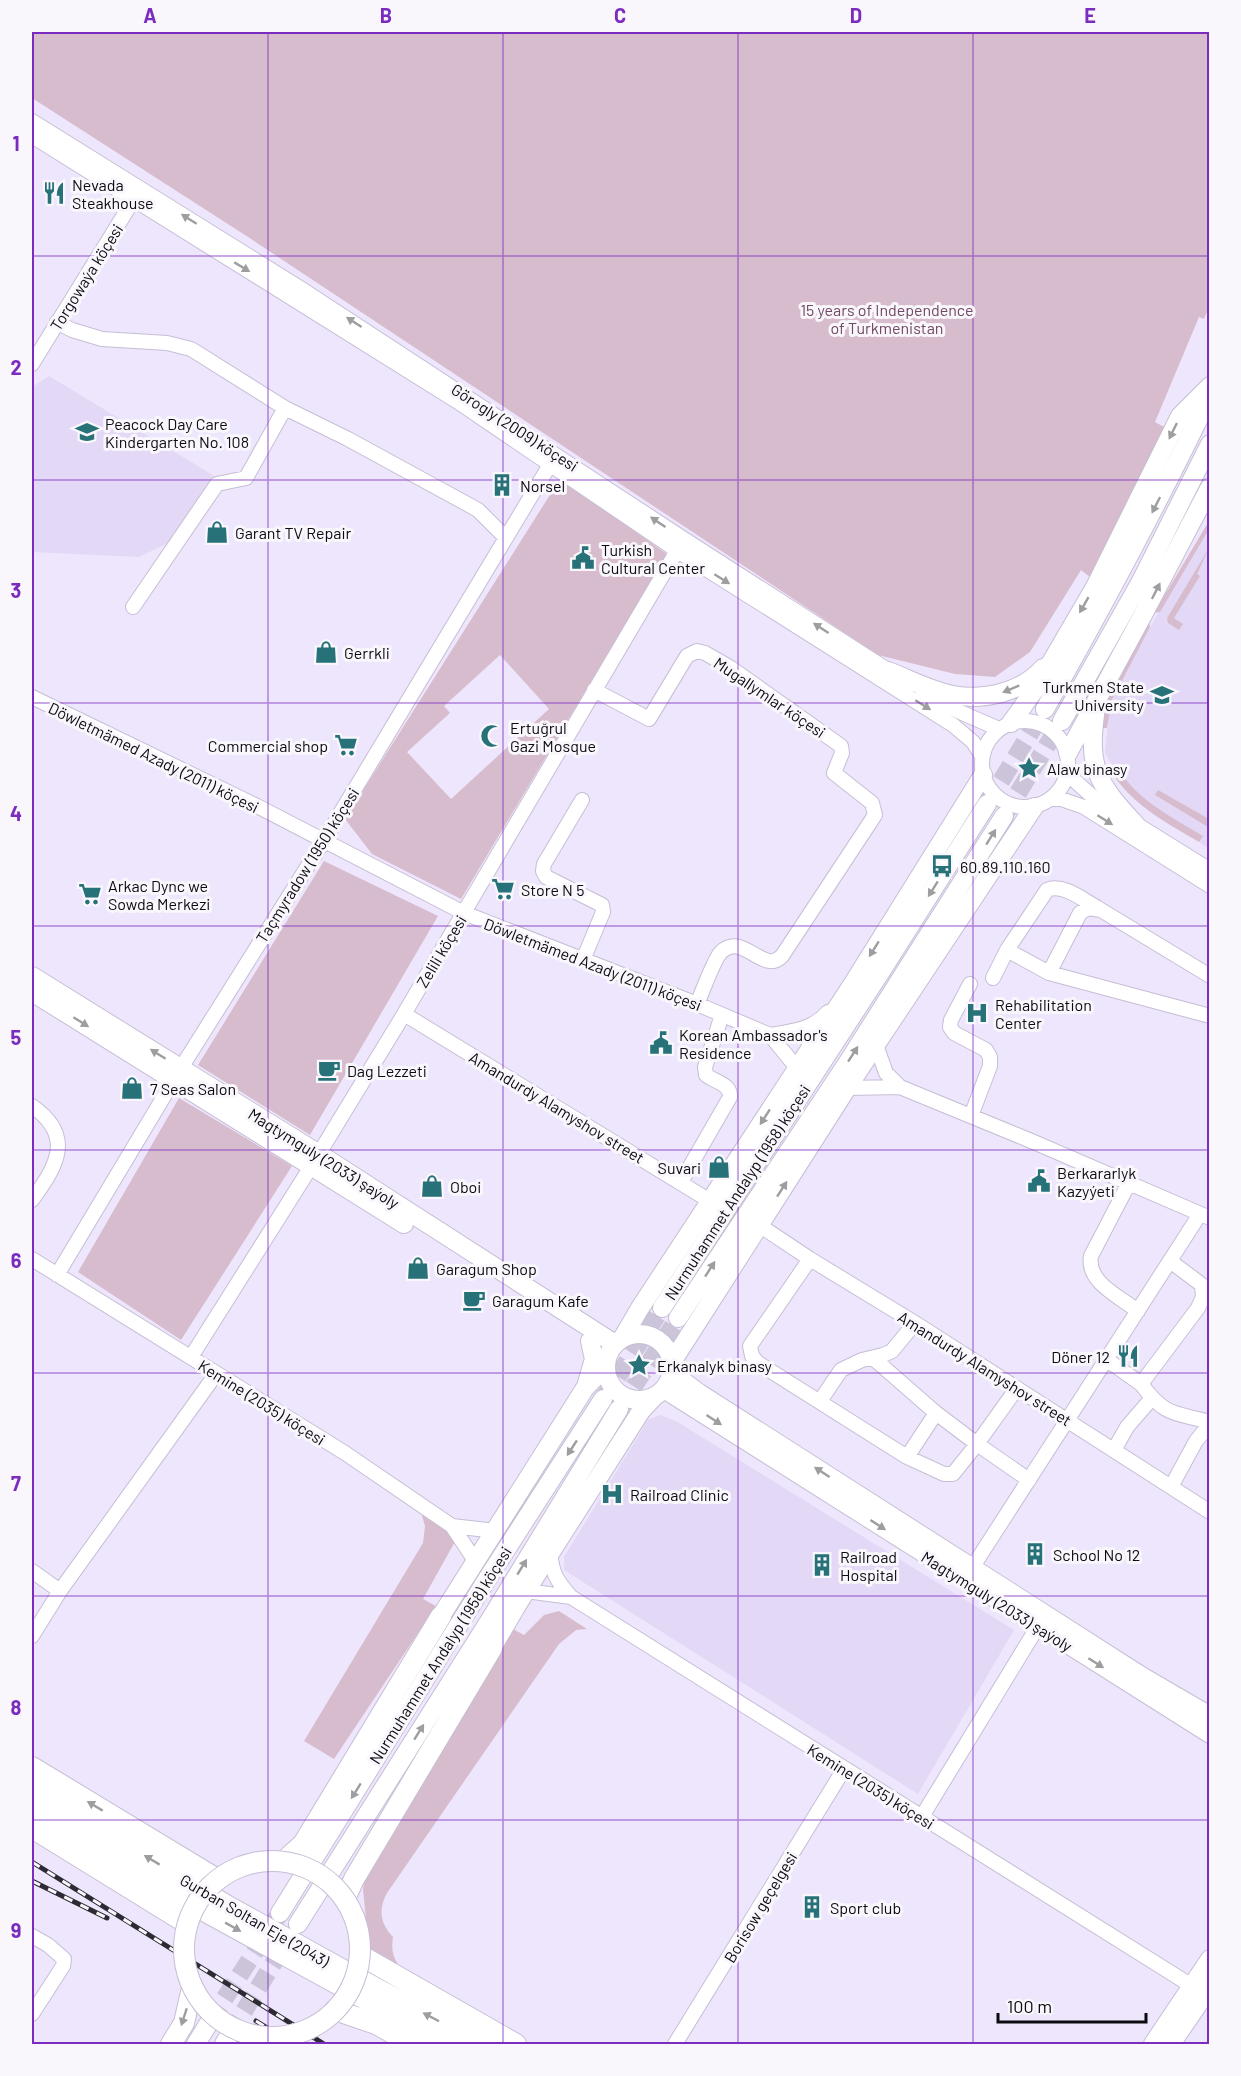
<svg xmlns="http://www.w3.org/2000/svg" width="1241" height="2076" font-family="Barlow,sans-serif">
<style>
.built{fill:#e3d9f6}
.green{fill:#d7bccd;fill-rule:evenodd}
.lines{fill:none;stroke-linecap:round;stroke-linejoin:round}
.major-tunnel{stroke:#ccc5da;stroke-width:18;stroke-dasharray:18 9;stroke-linecap:butt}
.minor-casing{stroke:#c6bed4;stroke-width:16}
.major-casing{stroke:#c6bed4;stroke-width:20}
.highway-casing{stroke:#c6bed4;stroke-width:22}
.minor{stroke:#fff;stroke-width:14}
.major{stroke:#fff;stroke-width:18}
.highway{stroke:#fff;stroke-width:20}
.rail-casing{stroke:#2c2a33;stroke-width:5}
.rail{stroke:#f9f7fc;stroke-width:3;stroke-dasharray:9;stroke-linecap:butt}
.highway-bridge-casing{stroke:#c6bed4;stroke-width:22;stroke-linecap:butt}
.highway-bridge{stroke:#fff;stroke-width:20}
.oneway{fill:#9e9da0}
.grid{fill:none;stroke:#7b2cbf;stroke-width:1.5;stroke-opacity:0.55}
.labels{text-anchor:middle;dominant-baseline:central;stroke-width:6;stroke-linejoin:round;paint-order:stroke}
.poi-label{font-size:16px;fill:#0c0a11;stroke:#f9f7fc;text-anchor:start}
.street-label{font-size:16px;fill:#0c0a11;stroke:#f9f7fc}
.park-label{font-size:16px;fill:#724865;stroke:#f9f7fc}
.neatline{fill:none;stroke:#7b2cbf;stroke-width:2}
.grid-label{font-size:20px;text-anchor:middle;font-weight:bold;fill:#7b2cbf}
</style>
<rect width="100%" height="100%" fill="#eee6fd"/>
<path class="built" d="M 49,376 L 216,477 L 174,540 L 139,557 L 32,552 L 32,387 Z
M 1209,527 L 1209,849 L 1127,791 L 1105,753 L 1109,712 L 1120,678 Z
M 660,1415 L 676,1421 L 1014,1630 L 918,1794 L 564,1570 L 564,1557 L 648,1420 Z"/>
<path class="green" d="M 32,32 L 1209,32 L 1210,290 L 1207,297 L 1209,293 L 1209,307 L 1204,319 L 1199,317 L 1155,422 L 1166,428 L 1090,577 L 1081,570 L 1030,652 L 995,677 L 955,674 L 878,655 L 248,237 L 32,98 Z
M 560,479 L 667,554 L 461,899 L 372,854 L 345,819 ZM 500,655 L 549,709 L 451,799 L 407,752 L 450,713 L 444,706 Z
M 1209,521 L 1209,529 L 1160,612 L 1154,613 Z
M 1209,548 L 1197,574 L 1200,576 L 1174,618 L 1183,624 L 1179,630 L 1168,623 L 1167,618 Z
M 1149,621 L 1150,627 L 1112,700 L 1107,728 L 1102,728 L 1108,698 Z
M 1116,765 C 1135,799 1170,816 1203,836 L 1199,842 C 1165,822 1130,804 1109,768 Z
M 1158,790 L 1209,819 L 1208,827 L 1155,795 Z
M 324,861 L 438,916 L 310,1135 L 198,1065 Z
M 179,1098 L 292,1166 L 181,1340 L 78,1272 Z
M 421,1512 L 457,1538 L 423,1599 L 436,1606 L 334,1759 L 304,1741 L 423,1543 L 425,1526 Z
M 559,1611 L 587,1629 L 576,1630 L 559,1644 L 387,1893 C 378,1910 380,1923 393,1937 C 391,1950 393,1957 400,1968 L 369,1951 L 363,1889 L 366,1871 L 513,1629 L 524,1635 L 544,1615 Z"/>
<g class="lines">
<path class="major-tunnel" d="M 987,804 L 1045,709
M 1004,816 L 1062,721
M 603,1399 L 662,1308
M 619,1409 L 678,1318
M 210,2021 L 280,1913
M 230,2034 L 287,1941"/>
<g class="minor-casing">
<path id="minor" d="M 32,121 L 300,288 L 684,539 L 897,676
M 32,136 L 458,402 L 676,550 L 953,725 L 973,742 L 982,756
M 57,322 L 72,330 L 102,339 L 167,343 L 191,349 L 285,408 L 348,439 L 478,510 L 506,538
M 32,364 L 137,194
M 133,607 L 217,484 L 246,478 L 285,408
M 594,690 L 649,719 L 687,656 L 697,651 L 705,653 L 731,668 L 841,746 L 842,753 L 834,773 L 872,803 L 875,815 L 782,956 C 779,959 774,962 769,961 C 753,958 738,936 721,952 C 714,959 702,993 697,1004
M 923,692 L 960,712 L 999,729
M 32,697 L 257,806 L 464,913 L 697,1004 L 770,1035 L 797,1068
M982 764a43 43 0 1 1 86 0a43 43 0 1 1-86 0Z
M 1068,772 L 1074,780 L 1093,797 L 1210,870
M 1051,799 L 1061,799 L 1084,807 L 1210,886
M 582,800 L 544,864 L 543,871 L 546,877 L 602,905 L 603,912 L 583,960
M 1007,950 L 1049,973 L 1210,1016
M 1049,973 L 1080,913 L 1088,908 L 1101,910 L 1210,976
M 993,978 L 1007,950 L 1047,890 C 1063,883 1083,900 1098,908
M 970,984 L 951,1020 L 950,1027 L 954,1033 L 986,1050 L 990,1057 L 990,1066 L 971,1116
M 404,1014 L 710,1201
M 770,1035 C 792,1031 812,1030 828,1012
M 876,1045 L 886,1073 L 900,1087
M 847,1088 L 900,1087 L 1029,1140 L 1210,1218
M 32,1106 C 75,1136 57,1166 32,1200
M 681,1182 L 730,1097 C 731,1084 715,1082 706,1075 L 705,1067 L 722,1015
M 1129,1183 L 1091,1256 C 1086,1282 1120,1297 1138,1311
M 759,1225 L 810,1259 L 915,1323 L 1210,1512
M 32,1259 L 345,1453 L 452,1526 L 496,1531
M 810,1259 L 750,1346 L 752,1356 L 758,1363 L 907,1457 L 944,1474 L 953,1474 L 977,1444 L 1029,1480
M 57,1275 L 181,1068 L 323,842 L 554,458
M 191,1357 L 312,1165 L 404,1014 L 681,544
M 873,1358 L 936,1413 L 907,1457
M 1106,1359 L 1141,1384 L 1198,1308 L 1203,1297 L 1202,1285 L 1170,1261
M 1141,1384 C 1166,1417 1173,1412 1210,1422
M 820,1401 L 841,1370 L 862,1360 L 883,1355 L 892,1351 L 915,1323
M 936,1413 L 977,1444 L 1017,1388
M 1114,1450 L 1127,1427 L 1152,1398
M 1171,1487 L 1196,1441 L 1210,1424
M 452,1526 L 476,1562
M 550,1552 C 552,1574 557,1581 571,1597
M 972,1568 L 1200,1214
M 32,1571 L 60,1591
M 526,1591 L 571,1597 L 1200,1991
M 32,1636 L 60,1591 L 216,1374
M 921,1818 L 1043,1618
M 32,1936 L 48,1945 L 64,1959 L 63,1966 L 32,2014
M 675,2044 L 844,1769"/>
</g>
<g class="major-casing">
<path id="major" d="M 888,671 C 909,679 931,691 953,695 C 984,701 1022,692 1043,668
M 1096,708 C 1087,767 1096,782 1136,825
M 1045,709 C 1103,606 1159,503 1210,395
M 1062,721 L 1140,583 L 1210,444
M 1011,723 L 1036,688 L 1095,587 L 1180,416 L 1210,386
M 1068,753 L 1144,613 L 1210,487
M 32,976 L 319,1154 L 615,1344
M 32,992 L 404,1224
M 662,1308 L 880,973 L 987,804
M 678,1318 L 848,1062 L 1004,816
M606 1367a33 33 0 1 1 66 0a33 33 0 1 1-66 0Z
M 623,1337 L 640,1308 L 852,985 L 983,775
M 672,1362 L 847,1088 L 1034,807
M 672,1373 L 699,1393 L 1143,1677 L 1210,1716
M 587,1383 L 594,1359 L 590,1341
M 664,1389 L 1210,1734
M 441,1616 L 585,1388 L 606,1366
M 492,1648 L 519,1602 L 641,1411 L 654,1397
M 280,1913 L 486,1581 L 603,1399
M 298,1924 L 493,1615 L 619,1409
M 196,2044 L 210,2021
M 224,2044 L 230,2034
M 1153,2044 L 1210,1959
M 1171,2044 L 1210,1987"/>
</g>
<g class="highway-casing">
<path id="highway" d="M 32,1767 L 217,1879
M 32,1787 L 226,1905 L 374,1987 L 483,2044
M 32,1809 L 164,1889 L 447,2044
M 32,1828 L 186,1923
M 284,1861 L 303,1844 L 441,1616
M 345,1899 L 354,1879 L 492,1648
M 360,1955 L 516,2044
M 335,2010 L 376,2024 L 412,2044
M 171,2044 L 184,2023 L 192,1988
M 261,2044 L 269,2037"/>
</g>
<use href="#minor" class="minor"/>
<use href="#major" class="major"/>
<use href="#highway" class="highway"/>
<g class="rail-casing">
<path id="rail" d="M 32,1862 L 324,2044
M 32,1881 L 107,1918
M 256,2021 L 293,2044"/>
</g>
<use href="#rail" class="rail"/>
<g class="highway-bridge-casing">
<path id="highway-bridge" d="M184 1949a88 88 0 1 1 176 0a88 88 0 1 1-176 0Z"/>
</g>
<use href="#highway-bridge" class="highway-bridge"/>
</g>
<defs><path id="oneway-solid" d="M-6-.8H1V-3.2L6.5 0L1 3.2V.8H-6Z" transform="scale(1.5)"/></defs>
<g class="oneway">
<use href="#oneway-solid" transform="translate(189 219) rotate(-148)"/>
<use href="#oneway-solid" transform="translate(242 267) rotate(31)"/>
<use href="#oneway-solid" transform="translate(354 322) rotate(-147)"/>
<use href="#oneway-solid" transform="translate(1173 431) rotate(116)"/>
<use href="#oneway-solid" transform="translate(1156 505) rotate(117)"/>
<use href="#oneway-solid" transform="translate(658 522) rotate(-146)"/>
<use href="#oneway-solid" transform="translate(722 579) rotate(32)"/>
<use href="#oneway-solid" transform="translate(1156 591) rotate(-63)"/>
<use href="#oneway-solid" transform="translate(1084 605) rotate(120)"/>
<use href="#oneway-solid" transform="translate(821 628) rotate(-147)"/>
<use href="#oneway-solid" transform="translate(1011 689) rotate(157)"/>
<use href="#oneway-solid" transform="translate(923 705) rotate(32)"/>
<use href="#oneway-solid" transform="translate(1105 820) rotate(32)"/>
<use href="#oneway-solid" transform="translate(991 837) rotate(-58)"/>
<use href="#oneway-solid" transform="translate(933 889) rotate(122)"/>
<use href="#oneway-solid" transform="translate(874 949) rotate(122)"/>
<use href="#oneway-solid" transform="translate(81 1022) rotate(32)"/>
<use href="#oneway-solid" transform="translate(158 1054) rotate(-148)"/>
<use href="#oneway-solid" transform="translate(853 1054) rotate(-57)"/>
<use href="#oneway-solid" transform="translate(765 1117) rotate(123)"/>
<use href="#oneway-solid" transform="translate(782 1189) rotate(-57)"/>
<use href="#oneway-solid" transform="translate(710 1269) rotate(-57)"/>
<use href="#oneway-solid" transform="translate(714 1420) rotate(33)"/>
<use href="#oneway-solid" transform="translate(572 1448) rotate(123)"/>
<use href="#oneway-solid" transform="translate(822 1472) rotate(-147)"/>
<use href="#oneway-solid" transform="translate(878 1525) rotate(33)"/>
<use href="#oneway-solid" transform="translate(522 1567) rotate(-59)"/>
<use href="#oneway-solid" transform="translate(1096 1663) rotate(32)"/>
<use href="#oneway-solid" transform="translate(419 1732) rotate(-58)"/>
<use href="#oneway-solid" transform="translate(356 1791) rotate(122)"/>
<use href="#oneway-solid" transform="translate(95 1806) rotate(-149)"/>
<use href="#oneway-solid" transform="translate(152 1860) rotate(-149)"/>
<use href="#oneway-solid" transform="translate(233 1927) rotate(29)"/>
<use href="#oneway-solid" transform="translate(184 2017) rotate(108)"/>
<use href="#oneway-solid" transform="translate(431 2017) rotate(-152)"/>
</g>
<path class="grid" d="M 268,32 L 268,2044M 503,32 L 503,2044M 738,32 L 738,2044M 973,32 L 973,2044M 32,256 L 1210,256M 32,480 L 1210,480M 32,703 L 1210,703M 32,926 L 1210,926M 32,1150 L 1210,1150M 32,1373 L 1210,1373M 32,1596 L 1210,1596M 32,1820 L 1210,1820"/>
<defs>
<g id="restaurant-bare" transform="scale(1.8)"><path d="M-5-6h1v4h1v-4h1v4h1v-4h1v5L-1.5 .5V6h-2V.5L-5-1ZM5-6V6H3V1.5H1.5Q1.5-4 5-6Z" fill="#277179" stroke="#f9f7fc" stroke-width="2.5" paint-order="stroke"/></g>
<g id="school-bare" transform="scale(1.8)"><path d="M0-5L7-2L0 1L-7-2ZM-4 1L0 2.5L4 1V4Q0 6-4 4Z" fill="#277179" stroke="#f9f7fc" stroke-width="2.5" paint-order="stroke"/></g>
<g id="building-bare" transform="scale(1.8)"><path d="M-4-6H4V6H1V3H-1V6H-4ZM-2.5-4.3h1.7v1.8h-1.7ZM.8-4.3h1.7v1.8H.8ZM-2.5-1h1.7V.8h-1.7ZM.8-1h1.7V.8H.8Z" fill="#277179" stroke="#f9f7fc" stroke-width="2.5" paint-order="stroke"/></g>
<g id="shop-bare" transform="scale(1.8)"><path d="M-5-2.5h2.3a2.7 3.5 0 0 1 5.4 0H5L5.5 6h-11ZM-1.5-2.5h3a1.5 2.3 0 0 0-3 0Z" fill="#277179" stroke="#f9f7fc" stroke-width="2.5" paint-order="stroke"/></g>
<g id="civic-bare" transform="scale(1.8)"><path d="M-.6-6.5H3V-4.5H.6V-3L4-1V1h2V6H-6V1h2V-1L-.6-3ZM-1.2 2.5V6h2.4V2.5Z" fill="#277179" stroke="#f9f7fc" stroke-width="2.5" paint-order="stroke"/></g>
<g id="university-bare" transform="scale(1.8)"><path d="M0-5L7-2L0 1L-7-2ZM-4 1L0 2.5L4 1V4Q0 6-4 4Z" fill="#277179" stroke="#f9f7fc" stroke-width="2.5" paint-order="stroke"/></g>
<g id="mosque-bare" transform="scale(1.8)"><path d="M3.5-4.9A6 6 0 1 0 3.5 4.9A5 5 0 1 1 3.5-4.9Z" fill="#277179" stroke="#f9f7fc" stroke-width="2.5" paint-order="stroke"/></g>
<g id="supermarket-bare" transform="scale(1.8)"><path d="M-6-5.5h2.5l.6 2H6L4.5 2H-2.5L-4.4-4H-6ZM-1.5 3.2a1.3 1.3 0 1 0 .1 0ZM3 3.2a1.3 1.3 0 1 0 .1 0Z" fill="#277179" stroke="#f9f7fc" stroke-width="2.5" paint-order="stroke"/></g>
<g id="sight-bare" transform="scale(1.8)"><path d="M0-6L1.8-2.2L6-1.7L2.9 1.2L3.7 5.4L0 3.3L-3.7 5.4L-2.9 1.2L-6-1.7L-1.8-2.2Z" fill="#277179" stroke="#f9f7fc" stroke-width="2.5" paint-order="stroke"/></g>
<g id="bus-bare" transform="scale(1.8)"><path d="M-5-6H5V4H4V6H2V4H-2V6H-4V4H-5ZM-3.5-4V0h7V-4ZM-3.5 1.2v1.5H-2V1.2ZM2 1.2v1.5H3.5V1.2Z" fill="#277179" stroke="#f9f7fc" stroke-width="2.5" paint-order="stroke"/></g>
<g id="hospital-bare" transform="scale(1.8)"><path d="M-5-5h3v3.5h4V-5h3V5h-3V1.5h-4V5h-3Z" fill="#277179" stroke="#f9f7fc" stroke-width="2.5" paint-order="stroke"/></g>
<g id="cafe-bare" transform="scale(1.8)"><path d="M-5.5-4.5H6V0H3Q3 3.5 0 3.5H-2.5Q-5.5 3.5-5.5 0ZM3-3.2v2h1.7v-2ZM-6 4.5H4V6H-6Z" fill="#277179" stroke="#f9f7fc" stroke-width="2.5" paint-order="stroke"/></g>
</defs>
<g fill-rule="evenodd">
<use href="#restaurant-bare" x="54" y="193"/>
<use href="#school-bare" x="87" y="432"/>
<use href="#building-bare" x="502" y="485"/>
<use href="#shop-bare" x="217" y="532"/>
<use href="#civic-bare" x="583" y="558"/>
<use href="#shop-bare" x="326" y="652"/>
<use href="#university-bare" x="1162" y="695"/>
<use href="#mosque-bare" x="492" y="736"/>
<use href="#supermarket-bare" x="346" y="745"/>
<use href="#sight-bare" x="1029" y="768"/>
<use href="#bus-bare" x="942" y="866"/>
<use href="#supermarket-bare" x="503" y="889"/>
<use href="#supermarket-bare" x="90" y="894"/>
<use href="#hospital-bare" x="977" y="1013"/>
<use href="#civic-bare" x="661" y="1043"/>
<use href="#cafe-bare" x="329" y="1070"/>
<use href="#shop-bare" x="132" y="1088"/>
<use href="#shop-bare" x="719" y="1167"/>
<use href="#civic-bare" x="1039" y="1181"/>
<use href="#shop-bare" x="432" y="1186"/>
<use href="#shop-bare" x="418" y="1268"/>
<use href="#cafe-bare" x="474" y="1300"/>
<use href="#restaurant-bare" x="1128" y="1356"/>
<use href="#sight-bare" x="639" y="1365"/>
<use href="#hospital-bare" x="612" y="1494"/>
<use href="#building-bare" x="1035" y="1554"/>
<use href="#building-bare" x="822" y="1565"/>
<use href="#building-bare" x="812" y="1907"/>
</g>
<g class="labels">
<g class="poi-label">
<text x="72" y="184">Nevada<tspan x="72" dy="18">Steakhouse</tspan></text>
<text x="105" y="423">Peacock Day Care<tspan x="105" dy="18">Kindergarten No. 108</tspan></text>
<text x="520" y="485">Norsel</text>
<text x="235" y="532">Garant TV Repair</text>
<text x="601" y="549">Turkish<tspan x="601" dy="18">Cultural Center</tspan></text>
<text x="344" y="652">Gerrkli</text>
<text x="1144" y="686" text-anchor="end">Turkmen State<tspan x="1144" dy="18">University</tspan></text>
<text x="510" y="727">Ertuğrul<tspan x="510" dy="18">Gazi Mosque</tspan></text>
<text x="328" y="745" text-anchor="end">Commercial shop</text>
<text x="1047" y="768">Alaw binasy</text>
<text x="960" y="866">60.89.110.160</text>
<text x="108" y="885">Arkac Dync we<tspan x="108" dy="18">Sowda Merkezi</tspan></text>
<text x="521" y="889">Store N 5</text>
<text x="995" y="1004">Rehabilitation<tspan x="995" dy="18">Center</tspan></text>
<text x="679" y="1034">Korean Ambassador's<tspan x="679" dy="18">Residence</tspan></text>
<text x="347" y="1070">Dag Lezzeti</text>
<text x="150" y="1088">7 Seas Salon</text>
<text x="701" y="1167" text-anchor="end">Suvari</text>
<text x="1057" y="1172">Berkararlyk<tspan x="1057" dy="18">Kazyýeti</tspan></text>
<text x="450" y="1186">Oboi</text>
<text x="436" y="1268">Garagum Shop</text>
<text x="492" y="1300">Garagum Kafe</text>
<text x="1110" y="1356" text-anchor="end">Döner 12</text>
<text x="657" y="1365">Erkanalyk binasy</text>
<text x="630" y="1494">Railroad Clinic</text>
<text x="1053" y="1554">School No 12</text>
<text x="840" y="1556">Railroad<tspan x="840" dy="18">Hospital</tspan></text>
<text x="830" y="1907">Sport club</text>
</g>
<g class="street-label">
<text transform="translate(86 277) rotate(-58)">Torgowaýa köçesi</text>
<text transform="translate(515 427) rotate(33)">Görogly (2009) köçesi</text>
<text transform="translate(770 697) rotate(34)">Mugallymlar köçesi</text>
<text transform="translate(154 757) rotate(26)">Döwletmämed Azady (2011) köçesi</text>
<text transform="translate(307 865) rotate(-58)">Taçmyradow (1950) köçesi</text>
<text transform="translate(441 951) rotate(-59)">Zelili köçesi</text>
<text transform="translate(593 964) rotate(21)">Döwletmämed Azady (2011) köçesi</text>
<text transform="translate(557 1107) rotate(31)">Amandurdy Alamyshov street</text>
<text transform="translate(324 1158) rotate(32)">Magtymguly (2033) şaýoly</text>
<text transform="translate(737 1192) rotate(-57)">Nurmuhammet Andalyp (1958) köçesi</text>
<text transform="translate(985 1368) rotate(32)">Amandurdy Alamyshov street</text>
<text transform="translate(262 1402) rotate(32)">Kemine (2035) köçesi</text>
<text transform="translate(997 1601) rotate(32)">Magtymguly (2033) şaýoly</text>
<text transform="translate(440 1655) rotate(-58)">Nurmuhammet Andalyp (1958) köçesi</text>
<text transform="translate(871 1786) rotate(32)">Kemine (2035) köçesi</text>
<text transform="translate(760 1907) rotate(-59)">Borisow geçelgesi</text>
<text transform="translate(255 1920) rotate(30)">Gurban Soltan Eje (2043)</text>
</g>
<g class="park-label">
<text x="887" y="309">15 years of Independence<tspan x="887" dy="18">of Turkmenistan</tspan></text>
</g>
</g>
<rect width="1241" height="2076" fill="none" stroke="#f9f7fc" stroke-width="66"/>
<path d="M998 2013v9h148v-9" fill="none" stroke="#0c0a11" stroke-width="3"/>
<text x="1007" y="2013" font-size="18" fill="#0c0a11" stroke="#f9f7fc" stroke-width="4.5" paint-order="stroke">100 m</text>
<rect x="33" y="33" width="1175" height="2010" class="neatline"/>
<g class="grid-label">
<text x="150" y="23">A</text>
<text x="386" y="23">B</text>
<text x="620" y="23">C</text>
<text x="856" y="23">D</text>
<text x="1090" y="23">E</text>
<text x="16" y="151">1</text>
<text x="16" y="375">2</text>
<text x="16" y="598">3</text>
<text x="16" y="821">4</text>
<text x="16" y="1045">5</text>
<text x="16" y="1268">6</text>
<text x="16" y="1491">7</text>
<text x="16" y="1715">8</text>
<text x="16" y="1938">9</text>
</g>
</svg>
